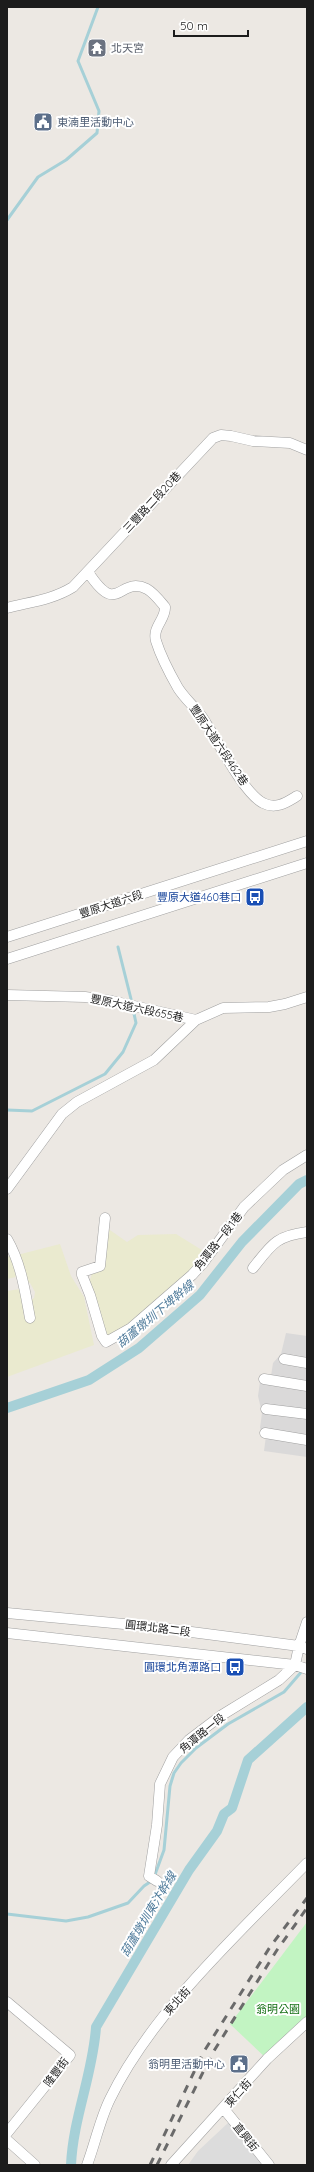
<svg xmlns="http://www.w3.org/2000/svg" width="314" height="2172" font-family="Quicksand,'Noto Sans TC',sans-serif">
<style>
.residential{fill:#dad9d9}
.farmland{fill:#eaeacf}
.park{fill:#c2f4c2}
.parking{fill:#dcdcdc}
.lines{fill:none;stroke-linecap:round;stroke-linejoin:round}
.stream{stroke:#a6d0d7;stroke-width:3}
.canal{stroke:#a6d0d7;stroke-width:10}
.minor-casing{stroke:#a0a0a0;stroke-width:11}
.minor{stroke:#fff;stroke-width:10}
.rail{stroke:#6a6a6a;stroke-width:3;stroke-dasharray:8 8;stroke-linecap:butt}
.labels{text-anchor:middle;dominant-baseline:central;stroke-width:4;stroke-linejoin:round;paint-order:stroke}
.worship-label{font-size:11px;fill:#5b616d;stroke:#fff;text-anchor:start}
.service-label{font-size:11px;fill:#4e5e75;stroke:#fff;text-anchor:start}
.street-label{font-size:11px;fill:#1c1c1c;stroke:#fff}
.transit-label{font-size:11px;fill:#164399;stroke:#fff;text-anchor:end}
.park-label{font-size:11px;fill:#156f15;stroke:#fff}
.water-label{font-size:12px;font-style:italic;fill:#4f7b9b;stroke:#fff}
</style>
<rect width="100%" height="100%" fill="#ece8e3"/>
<path class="residential" d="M 286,1333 L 307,1336 L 307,1457 L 264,1451 L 266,1436 L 260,1428 L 262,1413 L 258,1396 L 260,1382 L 271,1376 L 273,1363 L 281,1354 Z"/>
<path class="farmland" d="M 107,1228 L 127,1242 L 138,1235 L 176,1234 L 205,1252 L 193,1268 L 124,1329 L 105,1338 L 89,1283 Z
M 60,1244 L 71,1276 L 84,1297 L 94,1345 L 7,1377 L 7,1291 L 20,1289 L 26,1307 L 23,1315 L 28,1313 L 29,1301 L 34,1298 L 35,1292 L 30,1283 L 26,1282 L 17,1255 Z
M 11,1256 L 16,1277 L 7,1279 L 7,1257 Z"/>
<path class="park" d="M 307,1922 L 307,2022 L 267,2059 L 230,2024 Z"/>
<path class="parking" d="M 229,2122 L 238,2130 L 262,2165 L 188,2165 L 198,2151 Z"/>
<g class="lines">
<path class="stream" d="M 7,220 L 38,177 L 66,160 L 97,133 L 99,111 L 78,61 L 98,7
M 118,947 L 132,1003
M 7,1110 L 32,1111 L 105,1074 L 123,1052 L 136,1023 L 133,1009
M 7,1914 L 66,1921 L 88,1917 L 128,1903 L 144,1886 L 153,1880 L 164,1850 L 170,1786 L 174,1773 L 181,1763 L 196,1748 L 228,1724 L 284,1692 L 303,1670"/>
<path class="canal" d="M 7,1408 L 89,1380 L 139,1348 L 200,1295 L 242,1242 L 299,1184 L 307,1180
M 71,2165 C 73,2118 93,2074 96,2027 L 189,1870 L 217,1831 L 224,1814 L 232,1808 L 248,1760 L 307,1707"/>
<g class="minor-casing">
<path id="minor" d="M 88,572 C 119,619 118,575 147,589 C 154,593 160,601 165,607 C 166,619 152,627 156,641 C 161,657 170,674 178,688 C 185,699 195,707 202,717 C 216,737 243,793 263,803 C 276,810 287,802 297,796
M 7,608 C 30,602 52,600 73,587 L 213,438 L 221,435 L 231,436 L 253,441 L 290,443 L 307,450
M 7,937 L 307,841
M 7,959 L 307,863
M 7,995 L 85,997 L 112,1001 L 196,1020
M 7,1189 L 62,1114 L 77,1102 L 154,1060 L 196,1020 L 223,1008 L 269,1007 L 285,1004 L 307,997
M 105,1218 L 100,1266 L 82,1272 L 82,1275 L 90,1295 L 102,1336 L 106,1342 L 131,1328 L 192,1275 L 203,1263 L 244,1207 L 283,1170 L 307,1155
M 7,1239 C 21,1263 25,1291 30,1318
M 253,1268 C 272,1244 276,1236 307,1232
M 284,1359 L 307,1363
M 264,1379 L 307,1386
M 266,1409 L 307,1414
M 265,1433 L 307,1440
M 7,1613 L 145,1626 L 299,1646 L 307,1649
M 7,1633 L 295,1665 L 307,1669
M 157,1881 L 149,1876 L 157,1825 L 160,1784 L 173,1757 L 189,1740 L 222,1715 L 279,1680 L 295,1665 L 299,1646 L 307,1622
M 7,2002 L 70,2055 L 7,2133
M 224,2109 L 269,2165
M 7,2140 L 35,2165
M 87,2165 C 95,2144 100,2119 110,2099 C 152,2012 240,1932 307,1863
M 171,2165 L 267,2059 L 307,2022"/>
</g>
<use href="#minor" class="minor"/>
<path class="rail" d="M 150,2165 L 203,2053 L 270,1947 L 307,1898
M 157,2165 L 212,2054 L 277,1950 L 307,1908"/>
</g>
<defs>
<g id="temple-square" transform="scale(1)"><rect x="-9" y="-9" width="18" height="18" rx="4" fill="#6b7280" stroke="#fff"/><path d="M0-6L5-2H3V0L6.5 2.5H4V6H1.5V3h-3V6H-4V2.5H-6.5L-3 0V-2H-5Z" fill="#fff"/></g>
<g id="civic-square" transform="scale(1)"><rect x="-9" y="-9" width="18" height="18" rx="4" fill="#5c6f8a" stroke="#fff"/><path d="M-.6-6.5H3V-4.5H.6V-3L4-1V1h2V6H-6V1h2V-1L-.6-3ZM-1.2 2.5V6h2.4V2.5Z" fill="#fff"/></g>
<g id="bus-square" transform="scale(1)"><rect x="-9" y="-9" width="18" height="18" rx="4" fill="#1a4fb4" stroke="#fff"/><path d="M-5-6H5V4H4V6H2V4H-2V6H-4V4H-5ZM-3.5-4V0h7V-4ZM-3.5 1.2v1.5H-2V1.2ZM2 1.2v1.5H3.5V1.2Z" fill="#fff"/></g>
</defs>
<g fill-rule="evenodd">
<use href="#temple-square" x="97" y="48"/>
<use href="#civic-square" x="43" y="122"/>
<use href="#bus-square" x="255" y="897"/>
<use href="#bus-square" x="235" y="1667"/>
<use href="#civic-square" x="239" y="2064"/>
</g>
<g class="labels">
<g class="worship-label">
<text x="111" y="48">北天宮</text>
</g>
<g class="service-label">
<text x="57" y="122">東湳里活動中心</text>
<text x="225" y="2064" text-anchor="end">翁明里活動中心</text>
</g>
<g class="street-label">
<text transform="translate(152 502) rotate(-47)">三豐路二段20巷</text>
<text transform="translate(219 745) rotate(56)">豐原大道六段462巷</text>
<text transform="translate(111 904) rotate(-18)">豐原大道六段</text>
<text transform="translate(137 1008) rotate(12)">豐原大道六段655巷</text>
<text transform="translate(218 1241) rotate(-52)">角潭路一段1巷</text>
<text transform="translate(158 1628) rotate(7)">圓環北路二段</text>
<text transform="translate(202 1733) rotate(-39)">角潭路一段</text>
<text transform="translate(177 2001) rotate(-48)">東北街</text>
<text transform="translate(56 2072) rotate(-53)">隆豐街</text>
<text transform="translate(238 2093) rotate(-48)">東仁街</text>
<text transform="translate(246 2137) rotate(51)">直興街</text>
</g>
<g class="transit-label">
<text x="241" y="897">豐原大道460巷口</text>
<text x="221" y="1667">圓環北角潭路口</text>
</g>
<g class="park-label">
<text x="278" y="2009">翁明公園</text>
</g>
<g class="water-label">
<text transform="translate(155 1314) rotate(-40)">葫蘆墩圳下埤幹線</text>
<text transform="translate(148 1914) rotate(-59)">葫蘆墩圳東汴幹線</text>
</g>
</g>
<rect width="314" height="2172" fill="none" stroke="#1c1c1c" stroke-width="16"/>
<path d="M174 30v6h74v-6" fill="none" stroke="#1c1c1c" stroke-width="2"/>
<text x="180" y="30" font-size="12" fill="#1c1c1c" stroke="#ffffff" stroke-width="3" paint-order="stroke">50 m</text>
</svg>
